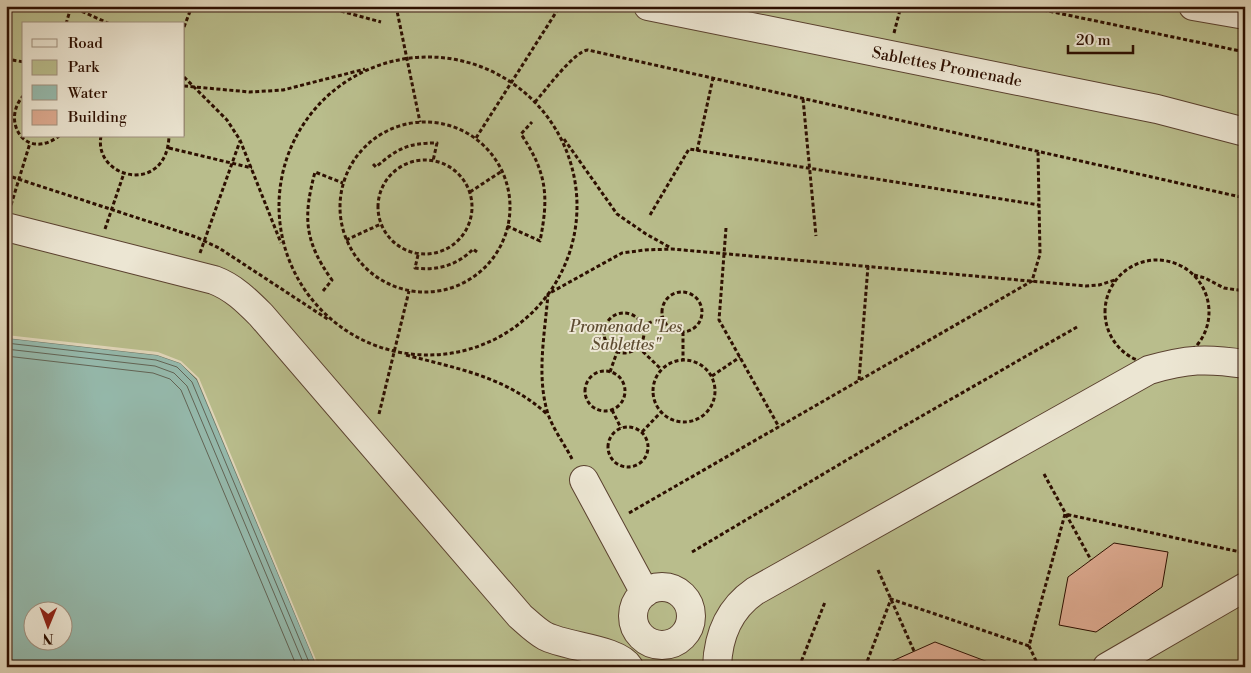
<svg xmlns="http://www.w3.org/2000/svg" width="1251" height="673" font-family="'Libre Bodoni',serif">
<style>
.green{fill:#b9bd8c;stroke:#736646;fill-rule:evenodd}
.water{fill:#95baad;stroke:#6b7668;fill-rule:evenodd}
.pier{fill:#e2d8bc}
.lines{fill:none;stroke-linecap:round;stroke-linejoin:round}
.shore{stroke:#616456;stroke-width:1}
.building{fill:#ddaa90;stroke:#2d0f00}
.minor-casing{stroke:#5a412f;stroke-width:30}
.path{stroke:#2d0f00;stroke-width:3;stroke-dasharray:4 2.5;stroke-linecap:butt}
.minor{stroke:#ece6d3;stroke-width:28}
.labels{text-anchor:middle;dominant-baseline:central;stroke-width:4;stroke-linejoin:round;paint-order:stroke}
.street-label{font-size:16px;fill:#2d0f00;stroke:#ece6d3}
.park-label{font-size:16px;font-style:italic;fill:#5e4c31;stroke:#ece6d3}
</style>
<rect width="100%" height="100%" fill="#e2d8bc"/>
<filter id="stains"><feTurbulence type="fractalNoise" baseFrequency=".004" numOctaves="4"/><feColorMatrix values="0 0 0 0 .2 0 0 0 0 .09 0 0 0 0 .02 0 0 0 .5 -.17"/></filter>
<radialGradient id="worn" r=".72"><stop offset=".6" stop-color="#630" stop-opacity="0"/><stop offset="1" stop-color="#630" stop-opacity=".3"/></radialGradient>
<path class="green" d="M 6,6 L 1245,6 L 1245,664 L 1234,665 L 1230,667 L 317,667 L 197,379 L 180,363 L 157,355 L 6,338 ZM 24,24 L 184,24 L 184,136 L 24,136 Z"/>
<path class="water" d="M 6,338 L 157,355 L 180,363 L 197,380 L 317,667 L 6,667 ZM 32,610 L 62,610 L 62,640 L 32,640 Z"/>
<path class="pier" d="M 6,335 L 158,352 L 181,361 L 199,378 L 319,667 L 317,667 L 197,379 L 180,363 L 157,355 L 6,338 Z"/>
<g class="lines">
<path class="shore" d="M 6,343 L 156,360 L 177,367 L 192,382 L 311,667
M 6,349 L 155,366 L 174,373 L 187,386 L 305,667
M 6,356 L 153,373 L 170,379 L 181,390 L 297,667"/>
</g>
<path class="building" d="M 1114,543 L 1168,552 L 1162,587 L 1096,632 L 1059,625 L 1068,577 Z
M 935,642 L 996,665 L 996,667 L 879,667 Z"/>
<g class="lines">
<g class="minor-casing">
<path id="minor" d="M 648,6 L 1157,109 L 1245,132
M 1193,6 L 1245,15
M 6,227 L 214,280 C 233,287 247,301 261,315 L 520,616 C 528,623 536,631 545,636 C 566,647 618,649 629,667
M 584,480 L 645,593
M633 616a29 29 0 1 1 58 0a29 29 0 1 1-58 0Z
M 717,667 C 718,635 729,609 755,591 L 1149,370 C 1187,359 1206,358 1245,364
M 1107,667 L 1245,587"/>
</g>
<path class="path" d="M 70,6 L 110,24
M 322,6 L 381,22
M 396,6 L 420,122
M 1024,6 L 1245,52
M 66,24 L 71,7
M 184,27 L 192,6
M 894,33 L 901,6
M279 206a149 149 0 1 1 298 0a149 149 0 1 1-298 0Z
M 6,59 L 24,62
M 184,77 L 227,120 L 240,140 L 281,243
M 184,86 L 250,92 L 283,90 L 365,69
M 24,95 C 0,120 25,162 59,136
M 803,99 L 816,236
M 535,102 C 545,91 574,51 588,50 L 1245,198
M340 207a85 85 0 1 1 170 0a85 85 0 1 1-170 0Z
M 101,136 C 93,179 167,196 169,136
M 476,138 L 560,6
M 564,139 L 617,214 L 646,234 L 671,248
M 169,148 L 252,168
M 697,151 L 713,78
M378 207a47 47 0 1 1 94 0a47 47 0 1 1-94 0Z
M 373,164 L 376,167 C 398,148 408,143 437,143 L 433,161
M 6,175 L 196,237 L 219,248 L 329,320
M 470,192 L 502,171
M 11,205 L 30,143
M 650,215 L 689,149 L 1039,205
M 507,226 L 540,241 C 549,196 547,173 521,134 L 532,122
M 726,228 L 719,320 L 779,427
M 105,229 L 124,173
M 346,240 L 381,224
M 200,253 L 240,141
M 418,255 L 415,268 C 437,271 458,265 473,249 L 477,252
M1105 312a52 52 0 1 1 104 0a52 52 0 1 1-104 0Z
M 1194,275 L 1205,278 L 1224,288 L 1245,291
M 323,291 L 332,280 C 304,241 303,217 315,172 L 343,183
M662 312a20 20 0 1 1 40 0a20 20 0 1 1-40 0Z
M604 333a20 20 0 1 1 40 0a20 20 0 1 1-40 0Z
M 642,326 L 663,317
M 683,332 L 683,359
M 638,347 L 661,369
M 406,355 C 459,369 507,377 548,415
M653 391a31 31 0 1 1 62 0a31 31 0 1 1-62 0Z
M585 391a20 20 0 1 1 40 0a20 20 0 1 1-40 0Z
M 610,372 L 617,352
M 712,376 L 740,357
M 859,380 L 868,266
M 612,410 L 621,428
M 379,414 L 409,291
M608 447a20 20 0 1 1 40 0a20 20 0 1 1-40 0Z
M 642,432 L 661,412
M 572,459 C 565,445 553,429 548,414 C 536,376 545,333 548,294 L 622,253 L 645,250 L 672,249 L 1086,286 L 1099,285 L 1115,280
M 1044,474 L 1091,560
M 629,513 L 1032,281 L 1040,254 L 1038,152
M 692,552 L 899,429 L 1077,327
M 878,570 L 914,651
M 799,667 L 825,602
M 865,667 L 891,599 L 1029,646
M 1039,667 L 1029,646 L 1065,514 L 1245,553"/>
<use href="#minor" class="minor"/>
</g>
<g class="labels">
<g class="street-label">
<text transform="translate(947 67) rotate(11)">Sablettes Promenade</text>
</g>
<g class="park-label">
<text x="626" y="327">Promenade "Les<tspan x="626" dy="18">Sablettes"</tspan></text>
</g>
</g>
<rect width="1251" height="673" fill="none" stroke="#e2d8bc" stroke-width="25"/>
<rect x="8" y="8" width="1236" height="658" fill="none" stroke="#2d0f00" stroke-width="2.5"/>
<rect x="12" y="12" width="1226" height="648" fill="none" stroke="#2d0f00"/>
<rect x="22" y="22" width="162" height="115" fill="#ece6d3" stroke="#a0907f"/>
<rect x="32" y="39" width="25" height="8" fill="#ece6d3" stroke="#a0907f"/>
<text x="68" y="48" font-size="15" fill="#2d0f00">Road</text>
<rect x="32" y="60" width="25" height="15" fill="#b9bd8c" stroke="#a0907f"/>
<text x="68" y="72" font-size="15" fill="#2d0f00">Park</text>
<rect x="32" y="85" width="25" height="15" fill="#95baad" stroke="#a0907f"/>
<text x="68" y="98" font-size="15" fill="#2d0f00">Water</text>
<rect x="32" y="110" width="25" height="15" fill="#ddaa90" stroke="#a0907f"/>
<text x="68" y="122" font-size="15" fill="#2d0f00">Building</text>
<g transform="translate(48 626) rotate(181)"><circle r="24" fill="#ece6d3" stroke="#a0907f"/>
<path d="M0-4L9 19L0 12L-9 19Z" fill="#8f2418"/>
<text y="-8" font-size="14" font-weight="bold" text-anchor="middle" fill="#2d0f00">N</text>
</g>
<path d="M1068 45v8h65v-8" fill="none" stroke="#2d0f00" stroke-width="2.5"/>
<text x="1076" y="45" font-size="15" fill="#2d0f00" stroke="#ece6d3" stroke-width="4" paint-order="stroke">20 m</text>
<rect width="100%" height="100%" filter="url(#stains)"/>
<rect width="100%" height="100%" fill="url(#worn)"/>
</svg>
